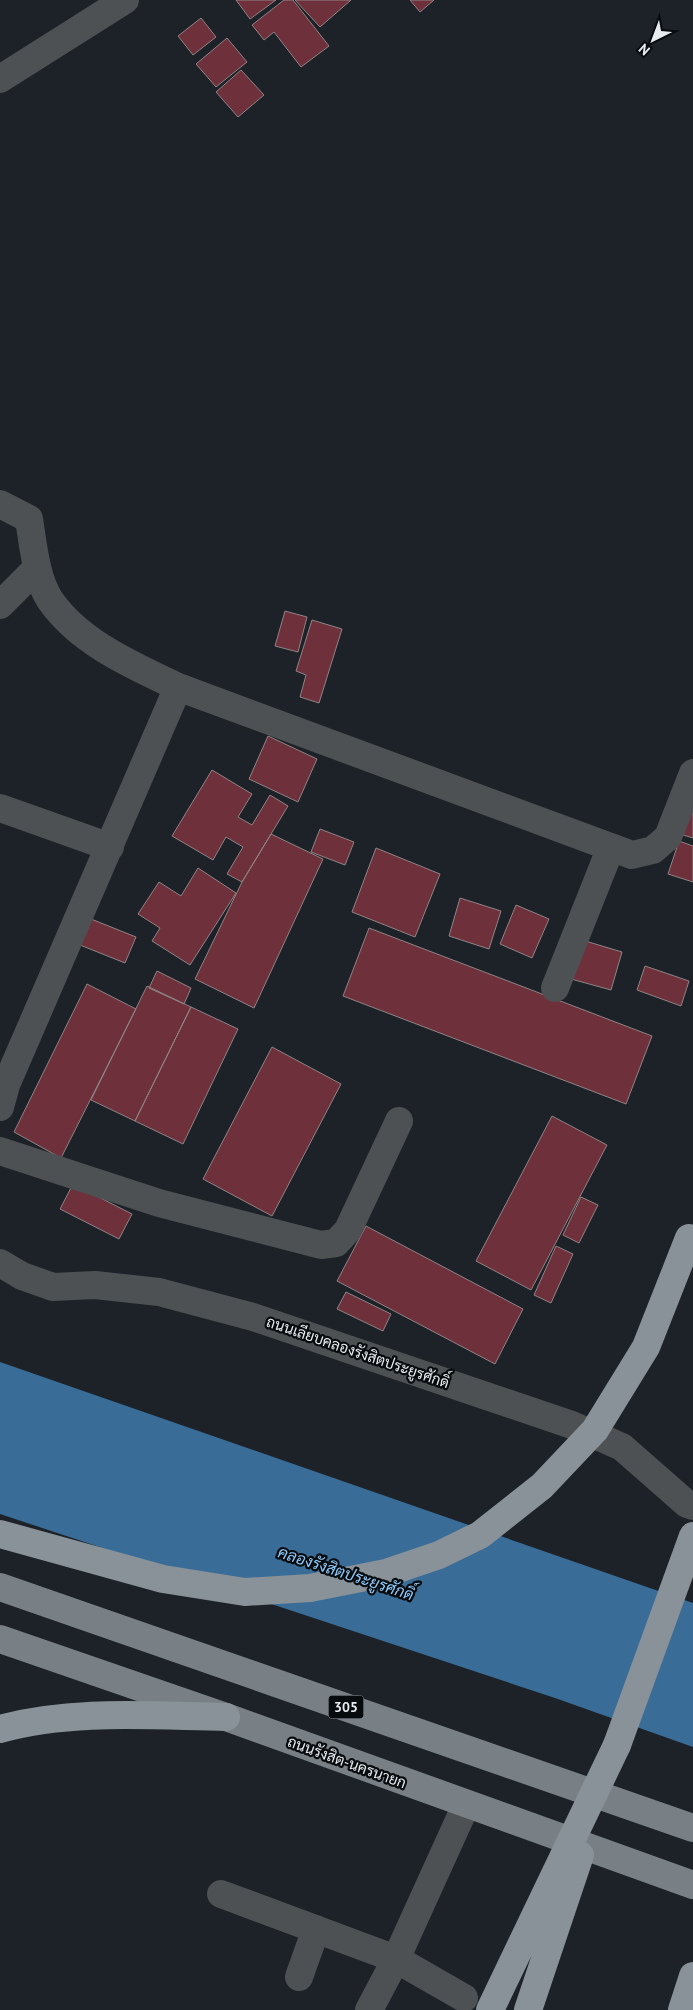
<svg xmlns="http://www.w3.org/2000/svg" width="693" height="2010" font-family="'PT Sans',Sarabun,sans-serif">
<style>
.water{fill:#396d98}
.building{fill:#6e313c;stroke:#8f8485}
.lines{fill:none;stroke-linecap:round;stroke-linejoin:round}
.minor{stroke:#4d5153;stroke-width:28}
.major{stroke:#798085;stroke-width:28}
.highway{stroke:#8a9299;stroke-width:28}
.highway-bridge{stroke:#8a9299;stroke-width:28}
.labels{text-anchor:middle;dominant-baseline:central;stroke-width:4.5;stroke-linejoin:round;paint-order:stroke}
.shield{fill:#080b0e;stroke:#a4a8ac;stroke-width:1}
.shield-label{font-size:14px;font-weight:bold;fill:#e7ecf0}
.street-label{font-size:15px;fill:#e7ecf0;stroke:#080b0e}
.water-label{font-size:16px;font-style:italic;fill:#8dc9fb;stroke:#080b0e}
</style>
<rect width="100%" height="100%" fill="#1c2228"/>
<path class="water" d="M 0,1362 L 693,1603 L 693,1747 L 555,1698 L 0,1514 Z"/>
<path class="building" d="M 236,0 L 276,0 L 250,19 Z
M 284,0 L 293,0 L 329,46 L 301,67 L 274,32 L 264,40 L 252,25 Z
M 295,0 L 351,0 L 320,27 Z
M 410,0 L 434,0 L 420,12 Z
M 201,18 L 216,37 L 193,55 L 178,36 Z
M 227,38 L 247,62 L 216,87 L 196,64 Z
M 241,70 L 264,95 L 238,117 L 216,92 Z
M 285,611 L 307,617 L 298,652 L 275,646 Z
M 312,620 L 342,629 L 319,703 L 300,697 L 306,675 L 296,671 Z
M 268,736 L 317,759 L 298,802 L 249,779 Z
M 212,770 L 252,794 L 238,817 L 252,825 L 270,795 L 288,806 L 242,882 L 227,874 L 243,847 L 226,837 L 213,860 L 172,836 Z
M 693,804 L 693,838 L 683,835 Z
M 320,829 L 354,842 L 345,865 L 311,852 Z
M 271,834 L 323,859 L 254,1008 L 195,979 L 242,882 Z
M 679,841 L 693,846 L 693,882 L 668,874 Z
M 376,848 L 440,874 L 415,937 L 352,912 Z
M 198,868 L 236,893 L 190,965 L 152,941 L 160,928 L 138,914 L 159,882 L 181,896 Z
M 460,898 L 501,911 L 489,949 L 449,936 Z
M 516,905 L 549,919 L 532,958 L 500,944 Z
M 91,919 L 136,937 L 125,963 L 80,945 Z
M 369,928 L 652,1036 L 626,1104 L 343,996 Z
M 582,940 L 622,952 L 611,990 L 571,979 Z
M 645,966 L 689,981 L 681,1006 L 637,990 Z
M 157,971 L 191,988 L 184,1004 L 149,988 Z
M 87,984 L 136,1009 L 61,1158 L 14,1132 Z
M 147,986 L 191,1007 L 135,1121 L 91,1100 Z
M 191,1007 L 238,1029 L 183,1144 L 135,1121 Z
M 272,1047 L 341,1084 L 272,1216 L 203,1179 Z
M 552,1116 L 607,1145 L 531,1290 L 476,1261 Z
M 73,1184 L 132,1214 L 119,1239 L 60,1209 Z
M 581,1197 L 598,1205 L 579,1243 L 563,1235 Z
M 366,1226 L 523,1309 L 495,1364 L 337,1281 Z
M 556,1246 L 573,1254 L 551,1303 L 534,1295 Z
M 346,1292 L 391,1314 L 383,1331 L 337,1309 Z"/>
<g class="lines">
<path class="minor" d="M 0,79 L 125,0
M 0,504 L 29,519 C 33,544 36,579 50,600 C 80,643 132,665 178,687
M 0,605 L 37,568
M 0,808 L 110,847
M 555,988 L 611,847
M 0,1107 L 6,1085 L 178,687 L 632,855 L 653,850 L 668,837 L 693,773
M 0,1151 L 159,1203 L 321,1245 L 336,1243 L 348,1230 L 399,1121
M 0,1263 L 22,1276 L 53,1287 L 95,1285 L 159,1292 L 253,1317 L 572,1425 L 622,1447 L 687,1504 L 693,1506
M 221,1894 L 396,1959 L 464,1998
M 299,1977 L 316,1929
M 369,2010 L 396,1959 L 466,1805"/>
<path class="major" d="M 0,1587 L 693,1828
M 0,1639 L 226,1717 L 693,1885"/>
<path class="highway" d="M 0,1729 C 73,1709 151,1716 226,1717
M 617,1745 L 693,1536
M 682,2010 L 693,1976"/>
<path class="highway-bridge" d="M 0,1534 L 163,1579 L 245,1592 L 310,1588 L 386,1573 L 439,1555 L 480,1535 L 542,1486 L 595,1430 L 646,1347 L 689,1238
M 490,2010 L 617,1745
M 528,2010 L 580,1855"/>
</g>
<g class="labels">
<rect class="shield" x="328.5" y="1695.5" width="35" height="23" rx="4"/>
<g class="shield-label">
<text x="346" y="1707">305</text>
</g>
<g class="street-label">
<text transform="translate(358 1352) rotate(19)">ถนนเลียบคลองรังสิตประยูรศักดิ์</text>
<text transform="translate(347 1762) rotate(20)">ถนนรังสิต-นครนายก</text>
</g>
<g class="water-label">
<text transform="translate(346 1573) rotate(18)">คลองรังสิตประยูรศักดิ์</text>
</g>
</g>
<g transform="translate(653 40) rotate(222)" stroke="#080b0e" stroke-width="4" paint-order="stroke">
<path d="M0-4L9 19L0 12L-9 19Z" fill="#e7ecf0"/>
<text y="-8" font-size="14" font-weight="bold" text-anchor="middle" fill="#e7ecf0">N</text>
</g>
</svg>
